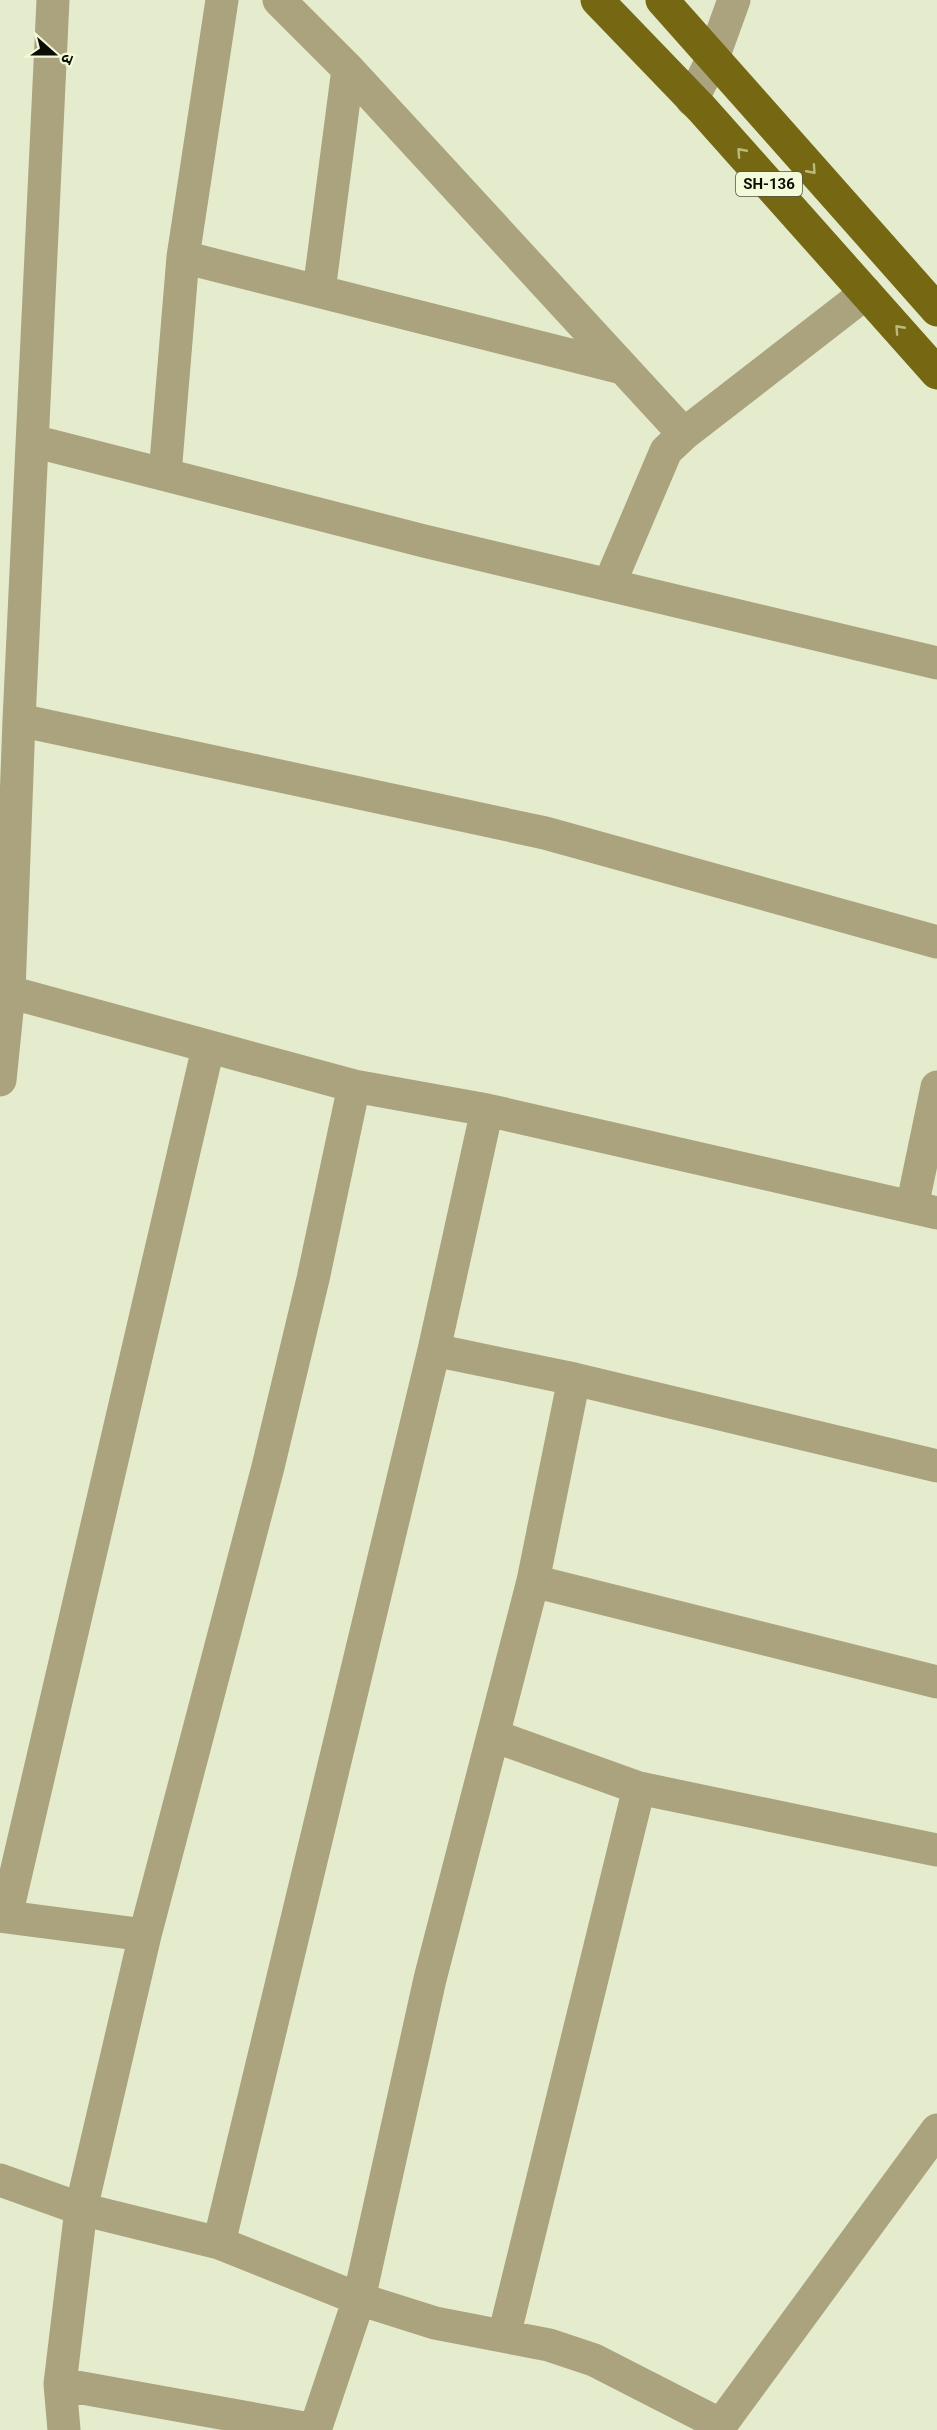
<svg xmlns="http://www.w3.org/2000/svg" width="937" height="2430" font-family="Roboto,'Noto Sans Devanagari',sans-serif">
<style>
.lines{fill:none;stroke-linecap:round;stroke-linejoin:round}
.minor{stroke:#aaa37d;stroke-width:33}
.major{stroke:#766813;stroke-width:33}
.oneway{stroke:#bbb880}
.labels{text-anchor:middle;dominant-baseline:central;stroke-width:4.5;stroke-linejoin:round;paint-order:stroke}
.shield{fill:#f3fada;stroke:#515544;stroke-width:1.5}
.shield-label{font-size:15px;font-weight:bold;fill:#0c0e04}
</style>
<rect width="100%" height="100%" fill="#e5eccd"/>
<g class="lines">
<path class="minor" d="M 279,0 L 348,69 L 684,434
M 692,100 L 713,58 L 734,0
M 183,257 L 622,368
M 319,291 L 348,69
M 33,441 L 424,541 L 937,663
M 165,474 L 183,257 L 222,0
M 609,585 L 666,451 L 684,434 L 866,293
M 19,720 L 545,833 L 937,942
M 9,992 L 354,1086 L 487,1110 L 937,1213
M 0,1080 L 9,992 L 19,720 L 53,0
M 912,1207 L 937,1087
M 434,1350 L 574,1379 L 937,1466
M 533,1581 L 937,1682
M 494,1736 L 639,1788 L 937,1850
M 0,1916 L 145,1935
M 6,1916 L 208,1048
M 0,2180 L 81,2209 L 219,2243 L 359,2299 L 435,2323 L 549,2345 L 594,2360 L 721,2425
M 219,2243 L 434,1350 L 487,1110
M 504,2336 L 639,1788
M 60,2384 L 315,2430
M 64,2430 L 60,2384 L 81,2209 L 145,1935 L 268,1467 L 313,1279 L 354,1086
M 315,2430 L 359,2299 L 430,1979 L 533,1581 L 574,1379
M 717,2430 L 937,2130"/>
<path class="major" d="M 597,0 L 702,109 L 937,373
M 662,0 L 937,310"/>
</g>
<defs><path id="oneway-chevron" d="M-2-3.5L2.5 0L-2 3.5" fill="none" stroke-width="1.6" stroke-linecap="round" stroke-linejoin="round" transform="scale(1.5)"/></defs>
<g class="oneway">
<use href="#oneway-chevron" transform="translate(741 152) rotate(-132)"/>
<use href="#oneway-chevron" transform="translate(812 170) rotate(48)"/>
<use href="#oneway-chevron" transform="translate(899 329) rotate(-132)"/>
</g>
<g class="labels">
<rect class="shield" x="736" y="172" width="66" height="24" rx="4.5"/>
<g class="shield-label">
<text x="769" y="184">SH-136</text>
</g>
</g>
<g transform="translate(54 54) rotate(111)" stroke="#f3fada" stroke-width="4.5" paint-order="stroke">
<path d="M0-4.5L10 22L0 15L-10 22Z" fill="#0c0e04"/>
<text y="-9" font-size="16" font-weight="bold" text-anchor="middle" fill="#0c0e04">उ</text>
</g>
</svg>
